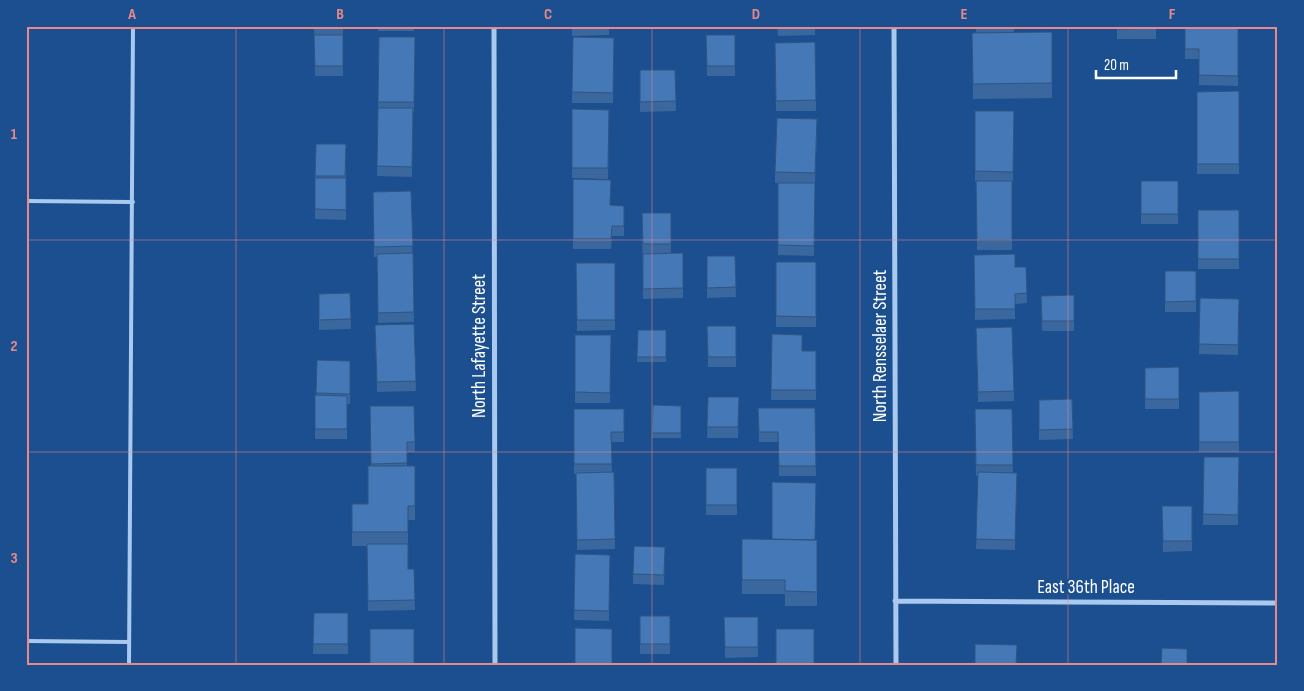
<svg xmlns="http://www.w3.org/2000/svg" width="1304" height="691" font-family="'Sofia Sans Condensed',sans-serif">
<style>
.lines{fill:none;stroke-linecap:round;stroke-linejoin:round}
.lane{stroke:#a9c9ee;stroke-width:4}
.street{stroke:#a9c9ee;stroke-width:5}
.wall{fill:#3a679d}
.building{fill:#4478b7;stroke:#305480}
.grid{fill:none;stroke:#e88989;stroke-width:1;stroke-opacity:0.55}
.labels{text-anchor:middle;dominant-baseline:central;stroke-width:5;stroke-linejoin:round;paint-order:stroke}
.street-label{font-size:19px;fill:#fff;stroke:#1b4f8f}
.neatline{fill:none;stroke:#e88989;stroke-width:2}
.grid-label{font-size:16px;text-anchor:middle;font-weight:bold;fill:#e88989}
</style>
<rect width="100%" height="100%" fill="#1b4f8f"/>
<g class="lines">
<path class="lane" d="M 26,201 L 133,202
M 26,641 L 129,642
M 129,665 L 133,26"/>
<path class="street" d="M 494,26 L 495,665
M 894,26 L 896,665
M 895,601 L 1278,603"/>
</g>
<path class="wall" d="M 314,26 L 343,26 L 343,76 L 315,76 Z
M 378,26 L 414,26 L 414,31 L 378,31 Z
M 572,26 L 609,26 L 609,35 L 572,36 Z
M 777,26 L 815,26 L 815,35 L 778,36 Z
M 976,26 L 1014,26 L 1014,33 L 1052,32 L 1052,98 L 973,99 L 972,33 L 976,33 Z
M 1117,26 L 1156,26 L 1156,39 L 1117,39 Z
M 1238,26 L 1238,86 L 1199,85 L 1199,59 L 1185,59 L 1185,28 L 1200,28 Z
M 706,35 L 735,35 L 735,76 L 707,76 Z
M 379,37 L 415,37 L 414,112 L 413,112 L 412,177 L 377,176 L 378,108 Z
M 573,37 L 614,38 L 613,103 L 572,103 Z
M 815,42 L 816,111 L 776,111 L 775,43 Z
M 640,70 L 675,70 L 676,111 L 640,112 Z
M 1239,91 L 1239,174 L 1197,174 L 1197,92 Z
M 572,109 L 609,110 L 608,179 L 572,178 Z
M 975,111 L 1014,111 L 1013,182 L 1012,182 L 1012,250 L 977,250 L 976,181 L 975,181 Z
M 817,130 L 815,183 L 814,256 L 778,255 L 778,183 L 775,183 L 775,172 Z
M 346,144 L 346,220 L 315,219 L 315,176 Z
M 573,179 L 610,205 L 624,206 L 624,236 L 612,236 L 611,249 L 573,249 Z
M 1141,181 L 1178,181 L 1178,224 L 1141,224 Z
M 411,191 L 414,322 L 378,323 L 377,257 L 374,257 L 373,192 Z
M 1198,210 L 1239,210 L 1239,269 L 1198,269 Z
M 642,213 L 671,213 L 671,253 L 683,253 L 683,298 L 643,299 Z
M 974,255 L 1015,267 L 1026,267 L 1027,303 L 1015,304 L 1015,319 L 975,320 Z
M 707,256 L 735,256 L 736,297 L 707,298 Z
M 776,262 L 816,262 L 816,327 L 776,327 Z
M 576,263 L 615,263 L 615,330 L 577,331 Z
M 1165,271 L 1196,271 L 1196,312 L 1165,312 Z
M 350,293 L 351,329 L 319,330 L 319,294 Z
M 1074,295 L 1074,331 L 1042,331 L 1041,296 Z
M 1200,298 L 1239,299 L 1238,355 L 1199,354 Z
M 414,324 L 416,391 L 377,392 L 375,325 Z
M 707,326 L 736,326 L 736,367 L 708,367 Z
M 638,330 L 666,330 L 666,362 L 637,362 Z
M 772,334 L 802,351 L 816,351 L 816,400 L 771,400 Z
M 575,335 L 611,335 L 610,403 L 575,403 Z
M 976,338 L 1014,391 L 1014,401 L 978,402 Z
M 317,360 L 350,361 L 350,404 L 347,404 L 347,439 L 315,439 L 315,395 L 316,395 Z
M 1179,367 L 1179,409 L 1145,409 L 1145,368 Z
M 1239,391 L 1239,452 L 1199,452 L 1199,392 Z
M 708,397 L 739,397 L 738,438 L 707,438 Z
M 1072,399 L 1073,439 L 1039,440 L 1039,400 Z
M 653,405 L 681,406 L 681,438 L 652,438 Z
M 370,406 L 414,406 L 415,452 L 407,452 L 407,466 L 415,466 L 415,520 L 408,520 L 408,569 L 414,569 L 415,610 L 368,611 L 367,546 L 352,546 L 352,504 L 368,504 L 371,466 Z
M 758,408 L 815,408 L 816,476 L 779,476 L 778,442 L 759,442 Z
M 574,409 L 624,409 L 624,442 L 611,442 L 612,472 L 614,472 L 615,549 L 577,550 L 576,474 L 574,474 Z
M 975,409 L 1012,409 L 1013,473 L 1017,473 L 1015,550 L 976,549 L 978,476 L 976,476 Z
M 1204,457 L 1239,457 L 1238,525 L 1203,525 Z
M 706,468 L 737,468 L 737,515 L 706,515 Z
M 1162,506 L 1192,506 L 1192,551 L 1163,552 Z
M 742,539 L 817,540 L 817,606 L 785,606 L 785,594 L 742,594 Z
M 665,547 L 664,585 L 633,584 L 633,574 Z
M 575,554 L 610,555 L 609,621 L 574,620 Z
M 314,613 L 348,613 L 348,654 L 313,654 Z
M 640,616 L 670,616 L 670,654 L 640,654 Z
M 724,617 L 758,617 L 758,657 L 725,658 Z"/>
<path class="building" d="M 314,26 L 343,26 L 343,28 L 314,28 Z
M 1117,26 L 1156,26 L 1156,28 L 1117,29 Z
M 1200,26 L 1238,26 L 1238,76 L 1199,75 L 1199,49 L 1185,49 L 1185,28 L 1200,28 Z
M 1052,32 L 1052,83 L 973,84 L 972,33 Z
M 314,35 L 343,35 L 343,66 L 315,66 Z
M 706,35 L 735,35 L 735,66 L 707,66 Z
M 379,37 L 415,37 L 414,102 L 378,102 Z
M 573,37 L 614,38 L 613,93 L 572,92 Z
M 815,42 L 816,100 L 776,101 L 775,43 Z
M 640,70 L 675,70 L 676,101 L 640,102 Z
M 1239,91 L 1239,164 L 1197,164 L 1197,92 Z
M 378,108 L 413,108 L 412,167 L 377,166 Z
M 572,109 L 609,110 L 608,168 L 572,168 Z
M 975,111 L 1014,111 L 1013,172 L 975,171 Z
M 777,118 L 817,119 L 815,173 L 775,172 Z
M 316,144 L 346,144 L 345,176 L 315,176 Z
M 315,178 L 346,178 L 346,210 L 315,209 Z
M 573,179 L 611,180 L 610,205 L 624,206 L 624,226 L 612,226 L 611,239 L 573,239 Z
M 976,181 L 1012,181 L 1012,240 L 977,240 Z
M 1141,181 L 1178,181 L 1178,214 L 1141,214 Z
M 778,183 L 815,183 L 814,246 L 778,245 Z
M 411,191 L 413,246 L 374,247 L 373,192 Z
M 1198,210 L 1239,210 L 1239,259 L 1198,259 Z
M 642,213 L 671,213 L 671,244 L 643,244 Z
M 413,253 L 414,312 L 378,313 L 377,254 Z
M 683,253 L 683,288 L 643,289 L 643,254 Z
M 1015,254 L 1015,267 L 1026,267 L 1027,293 L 1015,294 L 1015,309 L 975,309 L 974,255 Z
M 707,256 L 735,256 L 736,287 L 707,288 Z
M 776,262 L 816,262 L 816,317 L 776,316 Z
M 576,263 L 615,263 L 615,320 L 577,320 Z
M 1165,271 L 1196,271 L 1196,301 L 1165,302 Z
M 350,293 L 351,319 L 319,320 L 319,294 Z
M 1074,295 L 1074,321 L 1042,321 L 1041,296 Z
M 1200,298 L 1239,299 L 1238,345 L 1199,344 Z
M 414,324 L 416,381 L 377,382 L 375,325 Z
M 707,326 L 736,326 L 736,357 L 708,357 Z
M 1012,327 L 1014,391 L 978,392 L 976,328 Z
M 638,330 L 666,330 L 666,357 L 637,357 Z
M 772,334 L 802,335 L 802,351 L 816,351 L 816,390 L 771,390 Z
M 575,335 L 611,335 L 610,393 L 575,392 Z
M 317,360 L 350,361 L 350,394 L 316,393 Z
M 1179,367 L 1179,399 L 1145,399 L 1145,368 Z
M 1239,391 L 1239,442 L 1199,442 L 1199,392 Z
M 315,395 L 347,396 L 347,429 L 315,429 Z
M 708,397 L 739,397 L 738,427 L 707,427 Z
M 1072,399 L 1073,429 L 1039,430 L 1039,400 Z
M 653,405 L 681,406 L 681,433 L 652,433 Z
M 370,406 L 414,406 L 415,442 L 407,442 L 407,463 L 371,464 Z
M 758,408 L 815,408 L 816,466 L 779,466 L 778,432 L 759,432 Z
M 574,409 L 624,409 L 624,432 L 611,432 L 612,464 L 574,464 Z
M 975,409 L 1012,409 L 1013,465 L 976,465 Z
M 1204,457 L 1239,457 L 1238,515 L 1203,514 Z
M 368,466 L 415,466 L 415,506 L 408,506 L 408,532 L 352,532 L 352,504 L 368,504 Z
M 706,468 L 737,468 L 737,505 L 706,505 Z
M 614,472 L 615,539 L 577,540 L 576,473 Z
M 978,472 L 1017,473 L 1015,540 L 976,539 Z
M 772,482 L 816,483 L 815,540 L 772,539 Z
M 1162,506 L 1192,506 L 1192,541 L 1163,541 Z
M 742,539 L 817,540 L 817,592 L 785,591 L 785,580 L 742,580 Z
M 367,544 L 408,544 L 408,569 L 414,569 L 415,600 L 368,601 Z
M 634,546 L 665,547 L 664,575 L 633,574 Z
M 575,554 L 610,555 L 609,611 L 574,610 Z
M 314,613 L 348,613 L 348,644 L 313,644 Z
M 640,616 L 670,616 L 670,644 L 640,644 Z
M 724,617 L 758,617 L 758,647 L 725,647 Z
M 575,628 L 612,629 L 612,665 L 575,665 Z
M 370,629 L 414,629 L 414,665 L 370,665 Z
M 776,629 L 814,629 L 814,665 L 776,665 Z
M 975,644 L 1017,645 L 1016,665 L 975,665 Z
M 1162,648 L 1187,649 L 1187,665 L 1161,665 Z
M 1197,664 L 1230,664 L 1230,665 L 1197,665 Z"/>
<path class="grid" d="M 236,26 L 236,665M 444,26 L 444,665M 652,26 L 652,665M 860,26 L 860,665M 1068,26 L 1068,665M 26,240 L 1278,240M 26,452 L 1278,452"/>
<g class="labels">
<g class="street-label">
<text transform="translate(479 346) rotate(-90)">North Lafayette Street</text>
<text transform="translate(880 346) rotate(-90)">North Rensselaer Street</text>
<text x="1086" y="587">East 36th Place</text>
</g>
</g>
<rect width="1304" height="691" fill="none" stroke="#1b4f8f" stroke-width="55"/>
<path d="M1096 70v8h80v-8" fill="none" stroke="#ffffff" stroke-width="2.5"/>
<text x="1104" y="70" font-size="15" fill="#ffffff" stroke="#1b4f8f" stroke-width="4" paint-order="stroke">20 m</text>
<rect x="28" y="28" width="1248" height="636" class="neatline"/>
<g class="grid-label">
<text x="132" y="19">A</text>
<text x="340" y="19">B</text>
<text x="548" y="19">C</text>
<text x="756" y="19">D</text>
<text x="964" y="19">E</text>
<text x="1172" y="19">F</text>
<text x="14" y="139">1</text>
<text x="14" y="351">2</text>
<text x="14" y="563">3</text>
</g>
</svg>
